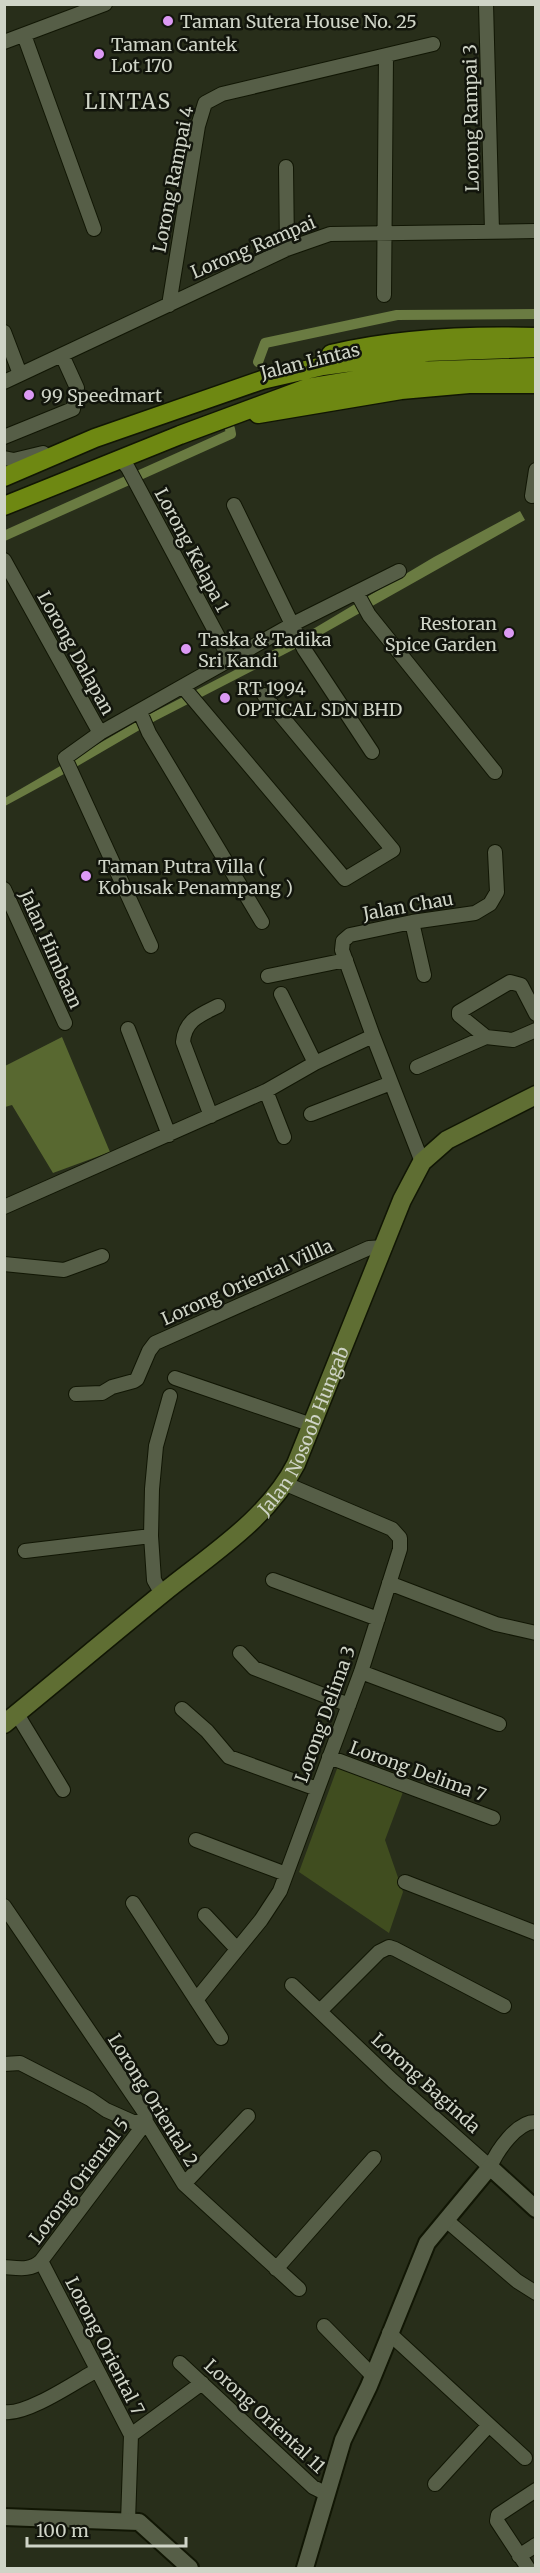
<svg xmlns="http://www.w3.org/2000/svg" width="540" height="2573" font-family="Merriweather,serif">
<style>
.green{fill:#404d1f}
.forest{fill:#586830}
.water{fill:#6a7b42}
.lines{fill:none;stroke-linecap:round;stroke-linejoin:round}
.canal{stroke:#6a7b42;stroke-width:10}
.minor-casing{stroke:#111604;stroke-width:16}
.tertiary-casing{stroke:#111604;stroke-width:20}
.secondary-casing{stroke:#111604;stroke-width:21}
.trunk-casing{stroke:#111604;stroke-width:21}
.minor{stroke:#565e47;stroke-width:14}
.tertiary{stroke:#565e47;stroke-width:16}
.secondary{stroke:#5f6e33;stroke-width:18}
.trunk{stroke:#6e8812;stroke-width:18}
.poi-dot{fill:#dc99f4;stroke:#12150c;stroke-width:2}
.labels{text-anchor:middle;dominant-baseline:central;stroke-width:5;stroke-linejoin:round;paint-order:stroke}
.poi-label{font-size:18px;fill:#cfd4c7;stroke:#12150c;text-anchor:start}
.street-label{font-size:18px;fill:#cfd4c7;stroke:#12150c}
.quarter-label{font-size:21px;letter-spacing:1.5px;fill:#cfd4c7;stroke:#12150c}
</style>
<rect width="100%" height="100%" fill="#282e1a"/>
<path class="green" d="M 338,1766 L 403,1792 L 385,1840 L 403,1892 L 389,1933 L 299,1872 Z"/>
<path class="forest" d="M 62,1037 L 110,1152 L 53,1173 L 12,1105 L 5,1107 L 5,1066 Z"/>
<path class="water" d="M 520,511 L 525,520 L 312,640 L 155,721 L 64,774 L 5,806 L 5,798 L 150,714 L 308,632 L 434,557 Z"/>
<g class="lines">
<path class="canal" d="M 258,362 L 265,343 L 397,315 L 536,314
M 4,536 L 231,434 L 230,429"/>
<g class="minor-casing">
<path id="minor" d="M 486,4 L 492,231
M 24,35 L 94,229
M 4,42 L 105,4
M 286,167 L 287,249
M 384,295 L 386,56
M 169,305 L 198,126 L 205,103 L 222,94 L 433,44
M 4,332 L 20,374
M 4,382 L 287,249 L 330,234 L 536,231
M 4,437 L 73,409 L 77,388 L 62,355
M 4,458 L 14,460 L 43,453
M 121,459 L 128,468 L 230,659
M 532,496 L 536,470
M 234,505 L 304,649 L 372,752
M 4,560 L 100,733 L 293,624 L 399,571
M 357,593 L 369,615 L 495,772
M 184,688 L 345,879 L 393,850 L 264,695
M 140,712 L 149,733 L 262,922
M 100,733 L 65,758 L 151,946
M 4,889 L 65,1023
M 412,922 L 424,975
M 268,976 L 346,960
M 281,994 L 315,1063
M 128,1029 L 169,1135
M 373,1036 L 342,950 L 343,941 L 350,935 L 412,922 L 475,913 L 490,904 L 497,892 L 495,852
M 486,1037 L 459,1015 L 459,1012 L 510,982 L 521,985 L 536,1014
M 417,1067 L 486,1037 L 513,1040 L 536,1030
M 266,1091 L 284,1137
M 311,1114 L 391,1083
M 211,1116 L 183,1042 C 185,1020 200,1015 218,1006
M 4,1207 L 266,1091 L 315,1063 L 373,1036 L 422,1162
M 4,1264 L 64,1270 L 102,1256
M 175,1378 L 312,1425
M 76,1394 L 102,1393 L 112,1387 L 134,1381 L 137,1379 L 149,1351 L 155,1343 L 369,1248 L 385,1247
M 25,1551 L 151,1536
M 273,1580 L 378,1619
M 389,1583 L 496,1624 L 536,1633
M 162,1594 L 154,1580 L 151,1536 L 152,1489 L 156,1446 L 170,1396
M 240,1653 L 254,1668 L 349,1705
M 361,1672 L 499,1724
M 182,1709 L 207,1731 L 229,1757 L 317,1789
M 17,1714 L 63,1790
M 329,1757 L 493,1818
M 196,1840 L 286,1874
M 405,1882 L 536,1933
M 133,1903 L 221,2038
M 4,1906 L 145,2113 L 146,2122 L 184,2184 L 299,2289
M 205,1915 L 237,1949
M 292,1985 L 393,2081 L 490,2167 C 497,2151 517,2121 536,2122
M 196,2000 L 261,1920 L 280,1891 L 361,1672 L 400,1549 L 400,1538 L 392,1529 L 286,1484
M 320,2011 L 379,1952 L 389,1947 L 395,1949 L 504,2006
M 4,2064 L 20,2063 L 90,2099 L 106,2110 L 133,2122 L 146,2122
M 184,2184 L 248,2116
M 446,2220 L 517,2281 L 536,2293
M 41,2261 L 131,2435 L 128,2521
M 4,2267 C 18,2268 31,2271 41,2261 L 146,2122
M 276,2269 L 374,2158
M 324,2326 L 372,2375
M 389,2333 L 525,2458
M 180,2363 L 313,2487 L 327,2494
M 4,2412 C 26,2416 77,2381 97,2370
M 131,2435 L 202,2383
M 435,2484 L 489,2425
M 519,2556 L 536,2545
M 528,2568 L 497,2521 L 498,2515 L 536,2490"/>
</g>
<g class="tertiary-casing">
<path id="tertiary" d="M 4,2517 L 139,2522 L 190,2568
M 305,2568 L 343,2440 L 369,2386 L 427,2243 L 490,2167 L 536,2209"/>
</g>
<g class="secondary-casing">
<g id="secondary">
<path id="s1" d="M 4,1724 C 58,1680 110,1636 163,1593 C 210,1555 268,1519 296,1464 L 402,1200 L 422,1162 L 447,1140 L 536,1095"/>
</g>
</g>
<g class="trunk-casing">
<path id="trunk" d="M 331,354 C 398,338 467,335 536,337
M 258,414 L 401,390 L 469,384 L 536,384
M 4,477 L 95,438 L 262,380 L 323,366 L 427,352 L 536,348
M 4,506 L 180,435 L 307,388 L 410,371 L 536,367"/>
</g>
<use href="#minor" class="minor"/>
<use href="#tertiary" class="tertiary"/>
<use href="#secondary" class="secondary"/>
<use href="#trunk" class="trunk"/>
</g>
<g class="poi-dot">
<circle cx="168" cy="21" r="6"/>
<circle cx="99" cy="54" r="6"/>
<circle cx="29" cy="395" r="6"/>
<circle cx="509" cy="633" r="6"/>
<circle cx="186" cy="649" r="6"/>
<circle cx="225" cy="698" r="6"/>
<circle cx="86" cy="876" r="6"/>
</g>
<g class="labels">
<g class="poi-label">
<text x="180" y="21">Taman Sutera House No. 25</text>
<text x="111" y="44">Taman Cantek<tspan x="111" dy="21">Lot 170</tspan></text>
<text x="41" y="395">99 Speedmart</text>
<text x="497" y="623" text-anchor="end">Restoran<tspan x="497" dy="21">Spice Garden</tspan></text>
<text x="198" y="639">Taska &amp; Tadika<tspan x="198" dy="21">Sri Kandi</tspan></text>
<text x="237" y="688">RT 1994<tspan x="237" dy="21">OPTICAL SDN BHD</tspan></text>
<text x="98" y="866">Taman Putra Villa (<tspan x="98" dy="21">Kobusak Penampang )</tspan></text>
</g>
<g class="street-label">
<text transform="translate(471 118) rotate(-91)">Lorong Rampai 3</text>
<text transform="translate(173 179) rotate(-79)">Lorong Rampai 4</text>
<text transform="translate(253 247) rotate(-23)">Lorong Rampai</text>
<text transform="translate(310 361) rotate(-14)">Jalan Lintas</text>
<text transform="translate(192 550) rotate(62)">Lorong Kelapa 1</text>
<text transform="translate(76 653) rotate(61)">Lorong Dalapan</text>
<text transform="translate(408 906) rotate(-10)">Jalan Chau</text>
<text transform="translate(51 949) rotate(66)">Jalan Himbaan</text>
<text transform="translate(247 1282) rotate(-24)">Lorong Oriental Villla</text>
<text stroke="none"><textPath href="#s1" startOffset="426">Jalan Nosoob Hungab</textPath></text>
<text transform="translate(325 1714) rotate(-70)">Lorong Delima 3</text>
<text transform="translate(418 1771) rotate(20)">Lorong Delima 7</text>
<text transform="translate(426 2083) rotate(42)">Lorong Baginda</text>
<text transform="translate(153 2100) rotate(58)">Lorong Oriental 2</text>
<text transform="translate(79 2181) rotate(-53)">Lorong Oriental 5</text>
<text transform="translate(105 2346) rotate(63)">Lorong Oriental 7</text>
<text transform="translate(265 2416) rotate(43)">Lorong Oriental 11</text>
</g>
<g class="quarter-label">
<text x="128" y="101">LINTAS</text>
</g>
</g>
<rect width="540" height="2573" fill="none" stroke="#cfd4c7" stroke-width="12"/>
<path d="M27 2537v9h159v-9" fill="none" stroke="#cfd4c7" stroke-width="3"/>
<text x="36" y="2537" font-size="18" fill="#cfd4c7" stroke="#12150c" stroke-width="4.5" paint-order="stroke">100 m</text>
</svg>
